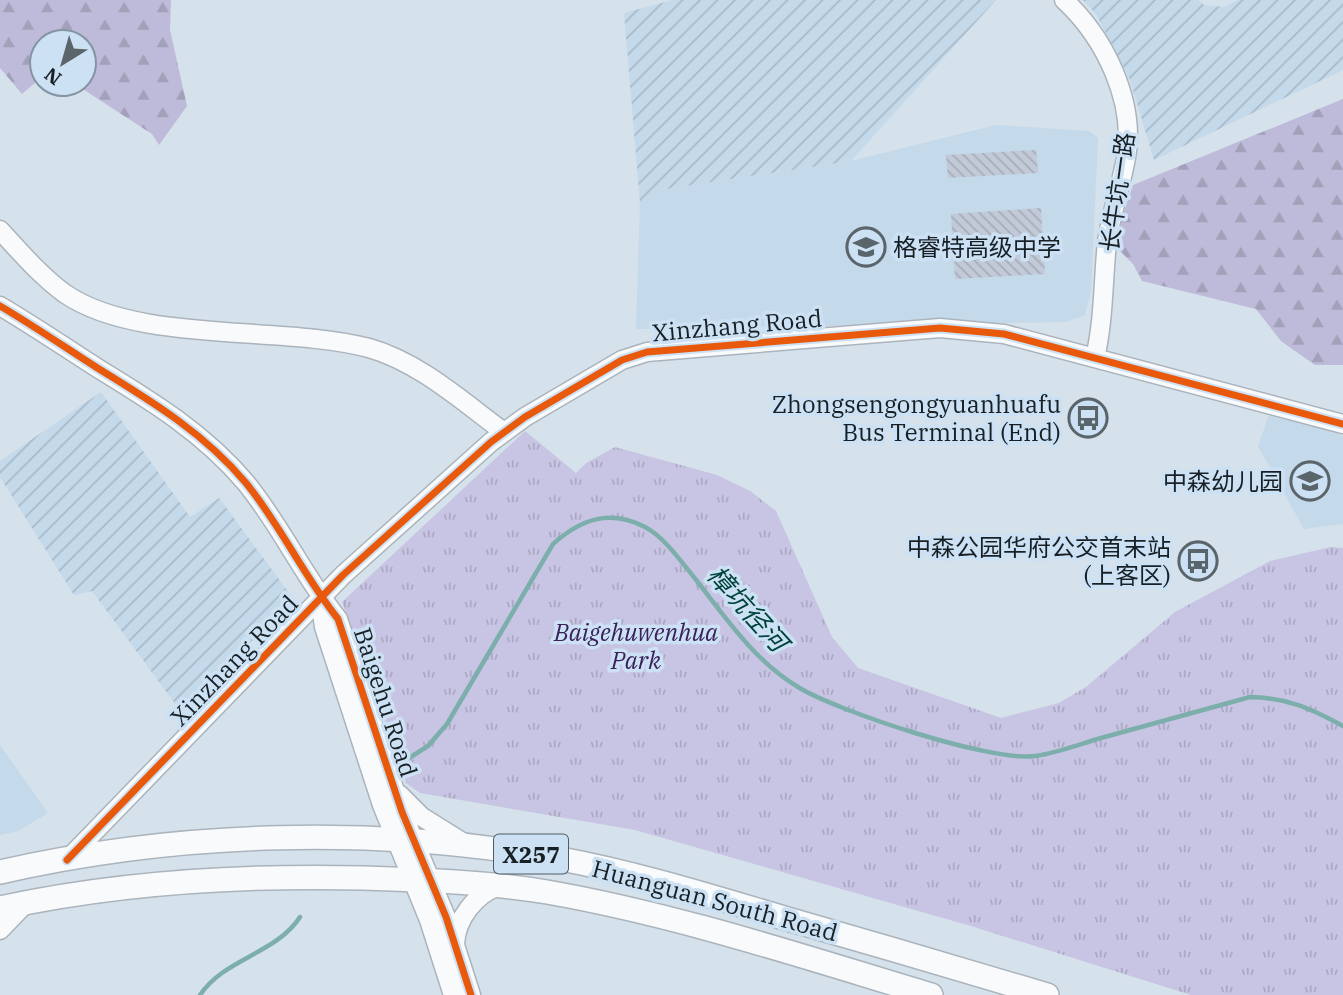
<svg xmlns="http://www.w3.org/2000/svg" width="1343" height="995" font-family="'IBM Plex Serif','Noto Sans SC',serif">
<style>
.built{fill:#c4d9ea}
.industrial{fill:url(#industrial-furrows)}
.forest{fill:url(#forest-firs)}
.park{fill:url(#park-tufts)}
.lines{fill:none;stroke-linecap:round;stroke-linejoin:round}
.stream{stroke:#7cafab;stroke-width:4.5}
.building{fill:url(#building-back-hatch)}
.minor-casing{stroke:#abb4bc;stroke-width:21}
.major-casing{stroke:#abb4bc;stroke-width:26}
.minor{stroke:#f9fafc;stroke-width:18}
.major{stroke:#f9fafc;stroke-width:23}
.cycleway-casing{stroke:#cce2f4;stroke-width:11}
.cycleway{stroke:#e8590c;stroke-width:7}
.labels{text-anchor:middle;dominant-baseline:central;stroke-width:7;stroke-linejoin:round;paint-order:stroke}
.shield{fill:#cce2f4;stroke:#4e5a64;stroke-width:2}
.shield-label{font-size:23px;font-weight:bold;fill:#182026}
.street-label{font-size:24px;fill:#182026;stroke:#cce2f4}
.poi-label{font-size:24px;fill:#182026;stroke:#cce2f4;text-anchor:end}
.park-label{font-size:24px;font-style:italic;fill:#3b215c;stroke:#cce2f4}
.water-label{font-size:26px;font-style:italic;fill:#02443d;stroke:#cce2f4}
</style>
<defs>
<pattern id="industrial-furrows" width="10" height="10" patternUnits="userSpaceOnUse" patternTransform="scale(1.75)"><rect width="10" height="10" fill="#c4d9ea"/><path d="M-1 1l2-2M0 10L10 0M9 11l2-2" fill="none" stroke="#a8bac9"/></pattern>
<pattern id="forest-firs" width="22" height="20" patternUnits="userSpaceOnUse" patternTransform="scale(1.75)"><rect width="22" height="20" fill="#bebad9"/><path d="M5 1l3.5 6h-7zM16 11l3.5 6h-7z" fill="#a3a0ba"/></pattern>
<pattern id="park-tufts" width="24" height="20" patternUnits="userSpaceOnUse" patternTransform="scale(1.75)"><rect width="24" height="20" fill="#c8c4e3"/><path d="M3 7l-1-3M5 7V3M7 7l1-3M15 17l-1-3M17 17v-4M19 17l1-3" fill="none" stroke="#aba8c3"/></pattern>
<pattern id="building-back-hatch" width="6" height="6" patternUnits="userSpaceOnUse" patternTransform="scale(1.75)"><rect width="6" height="6" fill="#c2cad8"/><path d="M-1 5l2 2M0 0l6 6M5-1l2 2" fill="none" stroke="#a6adb9"/></pattern>
</defs>
<rect width="100%" height="100%" fill="#d5e1eb"/>
<path class="built" d="M 996,125 L 1089,131 L 1098,138 L 1091,291 L 1085,315 L 1066,322 L 636,329 L 640,203 L 652,191 L 851,161 Z
M 1270,412 L 1343,436 L 1343,524 L 1304,529 L 1258,446 Z
M 0,745 L 48,813 L 18,831 L 0,835 Z"/>
<path class="industrial" d="M 673,0 L 996,0 L 851,161 L 652,191 L 640,203 L 624,13 Z
M 1083,0 L 1198,0 L 1204,5 L 1224,7 L 1238,0 L 1343,0 L 1343,70 L 1154,160 L 1130,80 L 1096,14 Z
M 101,392 L 190,517 L 219,498 L 295,601 L 179,709 L 92,591 L 74,595 L 0,477 L 0,461 Z"/>
<path class="forest" d="M 0,0 L 171,0 L 170,30 L 187,106 L 159,145 L 152,134 L 75,84 L 84,84 L 84,42 L 42,42 L 42,77 L 22,94 L 0,68 Z
M 1343,99 L 1343,365 L 1315,365 L 1281,341 L 1256,309 L 1142,281 L 1133,264 L 1120,251 L 1121,220 L 1133,185 Z"/>
<path class="park" d="M 525,431 L 576,473 L 586,463 L 615,447 L 717,475 L 750,491 L 776,511 L 832,637 L 858,668 L 1001,718 L 1059,703 L 1086,687 L 1175,612 L 1270,561 L 1331,547 L 1343,548 L 1343,995 L 1191,995 L 971,926 L 635,830 L 420,793 L 406,783 L 342,602 Z"/>
<g class="lines">
<path class="stream" d="M 406,760 L 428,746 L 447,724 L 553,544 C 581,519 609,509 645,527 C 664,537 679,559 693,576 C 724,615 753,660 798,687 C 837,711 990,762 1035,756 C 1057,753 1080,744 1101,738 C 1151,724 1200,711 1250,697 C 1288,698 1310,708 1343,726
M 200,995 C 225,958 276,954 300,917"/>
</g>
<path class="building" d="M 1036,150 L 1038,173 L 948,178 L 946,155 Z
M 1041,208 L 1045,274 L 955,279 L 951,214 Z"/>
<g class="lines">
<g class="minor-casing">
<path id="minor" d="M 1064,0 C 1105,38 1136,102 1126,158 C 1121,186 1111,213 1107,242 C 1103,281 1104,319 1095,358
M 0,230 C 20,252 40,275 64,293 C 137,344 281,325 369,348 C 419,362 463,402 504,432
M 0,306 C 34,326 66,348 99,369 C 153,402 205,434 246,483 C 281,526 303,575 338,619 L 402,812 L 446,917 L 471,995
M 320,599 L 324,627 L 382,805 L 429,920 L 453,995
M 399,794 L 422,817 L 462,842
M 67,860 L 343,575 L 491,442 L 525,417 L 622,360 L 647,352 L 940,328 L 1004,334 L 1343,424
M 0,930 L 26,903
M 455,944 C 456,919 476,893 500,886"/>
</g>
<g class="major-casing">
<path id="major" d="M 0,872 C 180,831 379,826 561,859 C 636,873 710,896 784,918 C 872,943 959,969 1047,995
M 0,908 C 121,882 240,875 363,878 C 425,880 486,882 547,892 C 678,915 804,957 931,995"/>
</g>
<use href="#minor" class="minor"/>
<use href="#major" class="major"/>
<g class="cycleway-casing">
<path id="cycleway" d="M 0,306 C 34,326 66,348 99,369 C 153,402 205,434 246,483 C 281,526 303,575 338,619 L 402,812 L 446,917 L 471,995
M 67,860 L 343,575 L 491,442 L 525,417 L 622,360 L 647,352 L 940,328 L 1004,334 L 1343,424"/>
</g>
<use href="#cycleway" class="cycleway"/>
</g>
<defs>
<g id="school-ring" transform="scale(2.0125)"><circle r="9.5" fill="#cce2f4" stroke="#5a646b" stroke-width="1.5"/><path d="M0-5L7-2L0 1L-7-2ZM-4 1L0 2.5L4 1V4Q0 6-4 4Z" fill="#5a646b"/></g>
<g id="bus-ring" transform="scale(2.0125)"><circle r="9.5" fill="#cce2f4" stroke="#5a646b" stroke-width="1.5"/><path d="M-5-6H5V4H4V6H2V4H-2V6H-4V4H-5ZM-3.5-4V0h7V-4ZM-3.5 1.2v1.5H-2V1.2ZM2 1.2v1.5H3.5V1.2Z" fill="#5a646b"/></g>
</defs>
<g fill-rule="evenodd">
<use href="#school-ring" x="866" y="247"/>
<use href="#bus-ring" x="1088" y="418"/>
<use href="#school-ring" x="1310" y="481"/>
<use href="#bus-ring" x="1198" y="561"/>
</g>
<g class="labels">
<rect class="shield" x="494" y="834.5" width="74" height="39" rx="5"/>
<g class="shield-label">
<text x="531" y="854">X257</text>
</g>
<g class="street-label">
<text transform="translate(1117 192) rotate(-82)">长牛坑一路</text>
<text transform="translate(737 325) rotate(-5)">Xinzhang Road</text>
<text transform="translate(234 660) rotate(-46)">Xinzhang Road</text>
<text transform="translate(386 702) rotate(72)">Baigehu Road</text>
<text transform="translate(715 900) rotate(15)">Huanguan South Road</text>
</g>
<g class="poi-label">
<text x="893" y="247" text-anchor="start">格睿特高级中学</text>
<text x="1061" y="404">Zhongsengongyuanhuafu<tspan x="1061" dy="28">Bus Terminal (End)</tspan></text>
<text x="1283" y="481">中森幼儿园</text>
<text x="1171" y="547">中森公园华府公交首末站<tspan x="1171" dy="28">(上客区)</tspan></text>
</g>
<g class="park-label">
<text x="636" y="632">Baigehuwenhua<tspan x="636" dy="28">Park</tspan></text>
</g>
<g class="water-label">
<text transform="translate(748 608) rotate(48)">樟坑径河</text>
</g>
</g>
<g transform="translate(63 63) rotate(217)"><circle r="33" fill="#cce2f4" stroke="#8494a2" stroke-width="2"/>
<path d="M0-5L12 26L0 18L-12 26Z" fill="#5a646b"/>
<text y="-10" font-size="19" font-weight="bold" text-anchor="middle" fill="#182026">N</text>
</g>
</svg>
